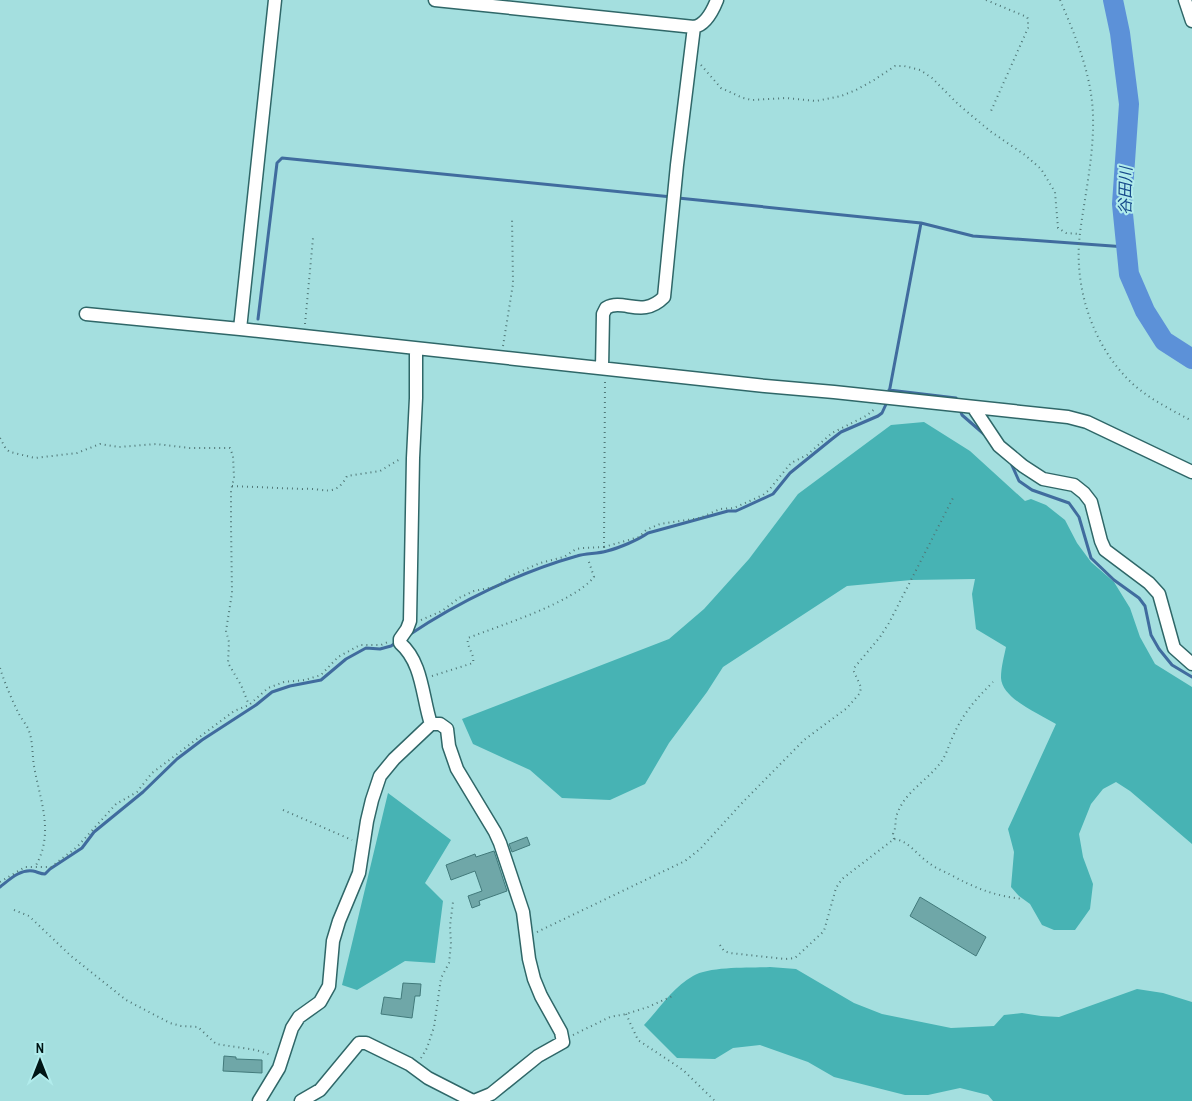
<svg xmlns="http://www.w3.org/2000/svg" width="1192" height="1101" font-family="'Archivo Narrow','Noto Sans JP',sans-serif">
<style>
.forest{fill:#47b3b4}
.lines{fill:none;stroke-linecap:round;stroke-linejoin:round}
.stream{stroke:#406c9e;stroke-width:3}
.river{stroke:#5c91d8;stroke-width:20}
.building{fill:#6fa7a8;stroke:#427a7b}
.street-casing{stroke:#2f6768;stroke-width:15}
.path{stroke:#507777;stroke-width:2;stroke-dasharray:1 4;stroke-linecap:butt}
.street{stroke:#fff;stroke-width:12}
.labels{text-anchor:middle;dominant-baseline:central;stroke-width:4;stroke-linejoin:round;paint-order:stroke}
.water-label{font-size:16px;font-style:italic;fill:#164a8b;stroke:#b1ecec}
</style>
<rect width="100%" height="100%" fill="#a4dfdf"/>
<path class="forest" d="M 924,422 L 970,451 L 1025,501 L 1031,499 L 1046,505 L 1065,520 L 1077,543 L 1091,562 L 1114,582 L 1130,608 L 1140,637 L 1155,664 L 1192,687 L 1192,844 L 1130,791 L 1116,782 L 1103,789 L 1091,804 L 1079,834 L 1083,857 L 1093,884 L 1090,909 L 1075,930 L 1054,930 L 1042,925 L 1030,904 L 1019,896 L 1011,887 L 1014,852 L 1008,829 L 1056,724 C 1040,714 1002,699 1001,678 C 1001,667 1004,657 1006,647 L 976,629 L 972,594 L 975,579 L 911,580 L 847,586 L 723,667 L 707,692 L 669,743 L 645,784 L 610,800 L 562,798 L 530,770 L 473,744 L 462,719 L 669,639 L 704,609 L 749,559 L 798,494 L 891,425 Z
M 388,793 L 451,840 L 425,883 L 443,901 L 435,963 L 405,961 L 357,990 L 342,985 Z
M 770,967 L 796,969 L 854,1003 L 882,1014 L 951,1028 L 994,1026 L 1004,1015 L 1022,1013 L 1041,1016 L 1059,1017 L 1137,989 L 1163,993 L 1192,1002 L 1192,1101 L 993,1101 L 988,1095 L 960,1088 L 928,1095 L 905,1095 L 834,1077 L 808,1062 L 760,1045 L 733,1048 L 715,1059 L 677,1058 L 644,1025 C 660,1008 673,987 693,976 C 709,966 751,968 770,967 Z"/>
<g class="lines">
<path class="stream" d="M 678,198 L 921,223 L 973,236 L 1126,247
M 258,319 L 277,163 L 282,158 L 672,197
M 889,390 L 956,398 L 958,401
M 889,393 L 921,223
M 960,410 L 962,415 L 985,435
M 1010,461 L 1019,481 L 1032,490 L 1069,503 L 1079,517 L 1091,558 L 1114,580 L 1139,598 L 1145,606 L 1151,635 L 1159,649 L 1172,665 L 1192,677
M 409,635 C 458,602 520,572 577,556 C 586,553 597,554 607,551 C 619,548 638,540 648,533 L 728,511 L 736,511 L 773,494 L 790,473 L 832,439 L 841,432 L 878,416 L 882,413 L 887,402
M 0,887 C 9,880 20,869 33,871 C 38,872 40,874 45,874 L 50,869 L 82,848 L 94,832 L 143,792 L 177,759 L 202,740 L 256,705 L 272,692 L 290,686 L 321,680 L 346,659 L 366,648 L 380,649 L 391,646 L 397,642"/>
<path class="river" d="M 1113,0 L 1120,33 L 1129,104 L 1122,204 L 1129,274 L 1145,311 L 1164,341 L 1192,359"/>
</g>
<path class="building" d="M 527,837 L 530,845 L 512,852 L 509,844 Z
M 494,851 L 507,891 L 479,901 L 480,905 L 472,908 L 468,896 L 482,891 L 475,871 L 451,880 L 446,865 L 475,854 L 476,857 Z
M 920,897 L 986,937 L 976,956 L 910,916 Z
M 403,983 L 421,984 L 420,996 L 415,996 L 412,1018 L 381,1014 L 384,997 L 401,999 Z
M 224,1056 L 236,1057 L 236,1059 L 262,1060 L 262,1073 L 223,1071 Z"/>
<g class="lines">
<g class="street-casing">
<path id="street" d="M 435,0 L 694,27 C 706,25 713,10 717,0
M 1185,0 L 1192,21
M 86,314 L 240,329 L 765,386 L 834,392 L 1068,417 L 1087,422 L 1192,472
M 240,329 L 275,0
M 416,349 L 416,398 L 413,458 L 410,621 L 407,629 L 400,639 L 400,643 C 423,663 422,697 431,724 L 440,724 L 447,729 L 449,746 L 457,769 L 495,832 L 500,843 L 523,912 L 529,959 L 534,979 L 541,996 L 561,1032 L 563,1042 L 538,1056 L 491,1094 L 474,1101
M 602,368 L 603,314 L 606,308 C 624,298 642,319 664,297 L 677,165 L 694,27
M 973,407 L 999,446 L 1023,466 L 1043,479 L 1074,485 L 1084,493 L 1091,502 L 1101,541 L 1105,550 L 1149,583 L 1159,594 L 1174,648 L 1192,664
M 259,1101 L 279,1068 L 292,1028 L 299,1017 L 320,1002 L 329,986 L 333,941 L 339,921 L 359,873 L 367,821 L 372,800 L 380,776 L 394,759 L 431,724
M 301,1101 L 320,1090 L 359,1043 L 366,1043 L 409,1064 L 428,1078 L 473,1101"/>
</g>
<path class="path" d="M 986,0 L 1027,17 L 1028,19 L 1028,28 L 991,111
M 1060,0 C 1076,37 1092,76 1093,116 C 1094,156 1085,194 1080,233 C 1073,287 1093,348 1134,385 C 1151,400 1172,410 1192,421
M 701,65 L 721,88 L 743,98 L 752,100 L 786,98 L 816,101 L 841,96 L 856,90 L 874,80 L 895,66 L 904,66 L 920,70 L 932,78 L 959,105 L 990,131 L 1025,155 L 1041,169 L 1055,192 L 1058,228 L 1066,233 L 1080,234
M 305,324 L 313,238
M 503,346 L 513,284 L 512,218
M 0,438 L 6,449 L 10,452 L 35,458 L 77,453 L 100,444 L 119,447 L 156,444 L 190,448 L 230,448 L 233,456 L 234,477 L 231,491 L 231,525 L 232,593 L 226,631 L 229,642 L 228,663 L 241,685 L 249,705
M 232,486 L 302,489 C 323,487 335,499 347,476 L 380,471 L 400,459
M 604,547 L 639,537 L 646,530 L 660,524 L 700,518 L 720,509 L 734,508 L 763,495 L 769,490 L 791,463 L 807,455 L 832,433 L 866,416 L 876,408
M 421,620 L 442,611 L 459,598 L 474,591 L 498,586 L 508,577 L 540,563 L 564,557 L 576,549 L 583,548 L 604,547 L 605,380
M 0,668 C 5,684 12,700 19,714 C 22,720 27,725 29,731 C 33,742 32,754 34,766 C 40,801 55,833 35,867
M 432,676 L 473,663 C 475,654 466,647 468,638 C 501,625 573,603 594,577 L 588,559
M 283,810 L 352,840
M 894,839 L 893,834 C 897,827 894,819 898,812 C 906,791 928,780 941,762 C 947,754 949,744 954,734 C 964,712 976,699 993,682
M 0,882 L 25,867 L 51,867 L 77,847 L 116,804 L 137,792 L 152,773 L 234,711 L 249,705 L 268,688 L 284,682 L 305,680 L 321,675 L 338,657 L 360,645 L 381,645 L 388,642
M 14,910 L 29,916 L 71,956 L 126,1000 L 170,1023 L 181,1026 L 198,1027 L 216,1044 L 256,1050 L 271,1055
M 537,932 L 685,861 L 700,849 L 742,803 L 804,740 L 847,708 L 860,693 L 861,687 L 854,672 L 854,668 L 880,637 L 889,623 L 954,496
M 720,945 L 724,951 L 730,953 L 785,959 L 795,958 L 824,931 L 836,888 L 842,879 L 894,839 C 908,840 918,856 929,863 C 935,868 943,871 949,874 C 975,888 994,896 1023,899
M 626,1014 L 638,1040 L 683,1070 L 715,1101
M 573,1035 L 610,1017 L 626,1014 L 648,1007 L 675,995
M 421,1058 L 427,1048 L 434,1027 L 441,978 L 449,963 L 451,944 L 450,926 L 453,902"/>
<use href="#street" class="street"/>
</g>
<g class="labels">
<g class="water-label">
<text transform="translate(1125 191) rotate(-89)">谷田川</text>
</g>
</g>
<g transform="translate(40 1061)" stroke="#b1ecec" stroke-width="4" paint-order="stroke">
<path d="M0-4L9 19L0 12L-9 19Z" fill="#001515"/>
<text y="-8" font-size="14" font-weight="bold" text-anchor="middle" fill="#001515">N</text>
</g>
</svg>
